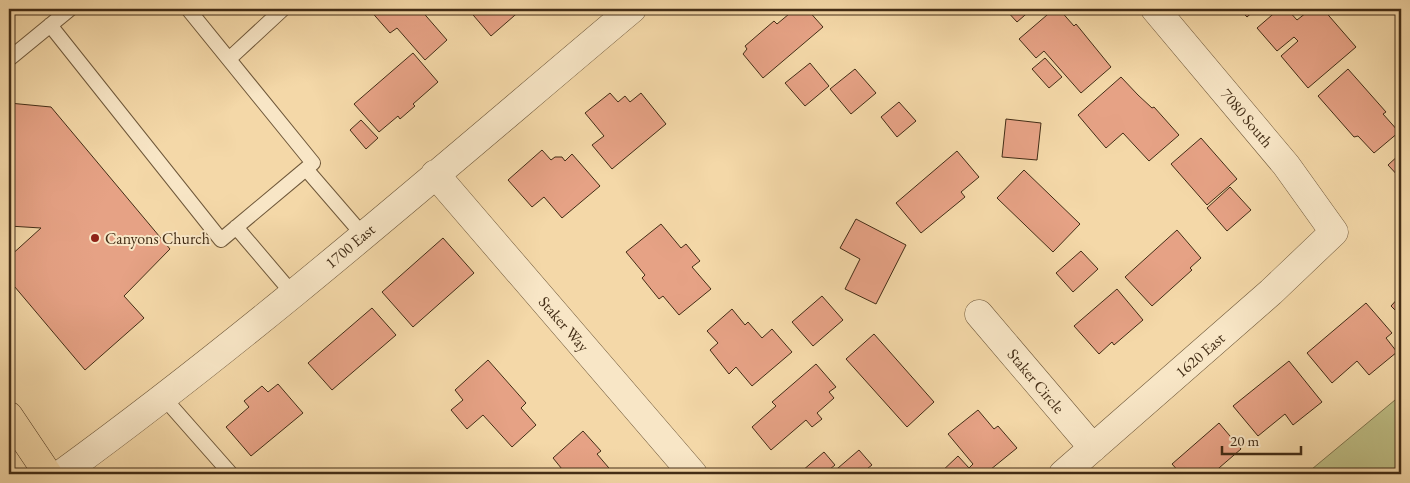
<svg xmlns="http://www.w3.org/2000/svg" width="1410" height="483" font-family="'EB Garamond',serif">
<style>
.green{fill:#bebe85;stroke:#80764e}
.building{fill:#e6a285;stroke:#432d16}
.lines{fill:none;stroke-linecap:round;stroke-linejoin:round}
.service-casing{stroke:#6f583a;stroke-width:16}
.minor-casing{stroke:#6f583a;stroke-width:29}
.primary-casing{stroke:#432d16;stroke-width:29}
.service{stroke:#f8e6c6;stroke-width:14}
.minor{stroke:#f8e6c6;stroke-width:28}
.primary{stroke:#f4d8a8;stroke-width:28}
.poi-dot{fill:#8f2418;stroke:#f8e6c6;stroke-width:2}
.labels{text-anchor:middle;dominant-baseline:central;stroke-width:4;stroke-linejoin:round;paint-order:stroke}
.street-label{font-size:16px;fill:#432d16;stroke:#f8e6c6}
.poi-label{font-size:16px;fill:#432d16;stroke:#f8e6c6;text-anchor:start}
</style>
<rect width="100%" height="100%" fill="#f4d8a8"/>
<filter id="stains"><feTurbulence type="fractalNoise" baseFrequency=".004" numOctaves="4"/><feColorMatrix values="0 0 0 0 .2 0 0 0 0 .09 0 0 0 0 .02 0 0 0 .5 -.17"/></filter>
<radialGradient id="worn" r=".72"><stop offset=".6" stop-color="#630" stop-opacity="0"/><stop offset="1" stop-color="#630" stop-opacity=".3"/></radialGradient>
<path class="green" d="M 1401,395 L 1401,474 L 1306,474 Z"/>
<path class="building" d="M 369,9 L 420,9 L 447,40 L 425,60 L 397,28 L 390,33 Z
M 468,9 L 522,9 L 491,36 Z
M 795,9 L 807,9 L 823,27 L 763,78 L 743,54 L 747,49 L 745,46 L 774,21 L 777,24 Z
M 1005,9 L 1032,9 L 1017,22 Z
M 1054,9 L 1059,9 L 1074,26 L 1076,24 L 1111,67 L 1081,93 L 1044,51 L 1036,58 L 1019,39 Z
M 1239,9 L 1256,9 L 1247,17 Z
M 1279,9 L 1287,9 L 1297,20 L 1311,9 L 1323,9 L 1356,47 L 1308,88 L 1281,56 L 1298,41 L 1294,37 L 1277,51 L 1257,28 Z
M 413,53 L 438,82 L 413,104 L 415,106 L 400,119 L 398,116 L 379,132 L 354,104 Z
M 1045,58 L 1062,77 L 1049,88 L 1032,69 Z
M 810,63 L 829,86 L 805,106 L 785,83 Z
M 855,69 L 876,93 L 851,114 L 830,89 Z
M 1348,69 L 1386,112 L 1383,114 L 1399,132 L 1374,153 L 1358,136 L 1354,137 L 1318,96 Z
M 1121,77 L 1138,95 L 1152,108 L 1154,107 L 1179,135 L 1149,161 L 1123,133 L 1106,148 L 1078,115 Z
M 610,93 L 618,102 L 625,96 L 630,102 L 641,93 L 666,124 L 612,169 L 592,145 L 604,136 L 585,113 Z
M 899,102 L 916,121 L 897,137 L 881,117 Z
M 9,103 L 51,107 L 170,249 L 124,296 L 144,318 L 85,370 L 9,280 L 9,257 L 41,228 L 9,226 Z
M 1006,119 L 1041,123 L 1037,160 L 1002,157 Z
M 361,120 L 378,138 L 366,149 L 350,130 Z
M 1201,138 L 1237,179 L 1207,205 L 1171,164 Z
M 542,150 L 551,160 L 555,157 L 562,157 L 565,161 L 572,154 L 600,186 L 562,218 L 544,197 L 532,207 L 508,180 Z
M 957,151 L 979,177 L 961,192 L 965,197 L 921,233 L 896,203 Z
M 1401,153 L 1401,179 L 1388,165 Z
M 1024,170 L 1080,224 L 1053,252 L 997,198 Z
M 1230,187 L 1251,210 L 1227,231 L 1207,208 Z
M 856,219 L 906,245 L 876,304 L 845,289 L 860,259 L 840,248 Z
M 661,224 L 681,248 L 686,244 L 700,261 L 692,267 L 711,289 L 679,315 L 663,296 L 659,299 L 642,278 L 645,275 L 626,252 Z
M 1177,230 L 1201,258 L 1190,268 L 1192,270 L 1152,306 L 1125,277 Z
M 443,238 L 474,273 L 413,327 L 382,292 Z
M 1081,251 L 1098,269 L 1073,292 L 1056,273 Z
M 1117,289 L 1143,320 L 1114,345 L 1112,342 L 1099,354 L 1074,326 Z
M 1401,295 L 1401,316 L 1391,306 Z
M 822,296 L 843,320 L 813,346 L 792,322 Z
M 1366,303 L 1392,333 L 1386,338 L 1397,352 L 1369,375 L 1357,361 L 1332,383 L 1307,353 Z
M 372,308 L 396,335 L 332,390 L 308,363 Z
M 732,309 L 745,325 L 748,322 L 762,338 L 772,329 L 792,352 L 752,386 L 736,367 L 729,374 L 710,350 L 718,343 L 707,331 Z
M 874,334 L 934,402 L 907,427 L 846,359 Z
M 488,360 L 526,403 L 521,408 L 536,425 L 512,447 L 483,415 L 467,429 L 451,410 L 463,400 L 455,390 Z
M 1289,361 L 1322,402 L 1293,425 L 1285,414 L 1258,436 L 1233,406 Z
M 816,364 L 836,387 L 829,392 L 834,398 L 817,413 L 822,419 L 812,427 L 806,420 L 771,450 L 752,427 L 776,406 L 772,402 Z
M 278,384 L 303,413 L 251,456 L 226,427 L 249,407 L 244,401 L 262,386 L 268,392 Z
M 978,410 L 994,429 L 998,426 L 1017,448 L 985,474 L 939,474 L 958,456 L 969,468 L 973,464 L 948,434 Z
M 1219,423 L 1241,449 L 1212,474 L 1181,474 L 1172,464 Z
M 583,431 L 601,451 L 597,454 L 614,474 L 573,474 L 570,470 L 566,474 L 553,458 Z
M 859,450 L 872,465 L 863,472 L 865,474 L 831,474 Z
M 824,452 L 835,465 L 824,474 L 804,474 L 802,471 Z"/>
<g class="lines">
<g class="service-casing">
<path id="service" d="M 50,25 L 221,240 L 313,163 L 188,9
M 9,59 L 70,9
M 229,59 L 283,9
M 306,169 L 363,235
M 236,227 L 293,294
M 164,398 L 231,474"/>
</g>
<g class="minor-casing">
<path id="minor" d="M 435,174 L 693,474
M 979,314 L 1093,448
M 61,474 C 259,330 444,167 632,9
M 1063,474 L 1271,292 L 1334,232 L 1286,165 L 1155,9"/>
</g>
<g class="primary-casing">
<path id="primary" d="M 9,416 L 48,474"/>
</g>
<use href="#service" class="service"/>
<use href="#minor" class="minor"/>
<use href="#primary" class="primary"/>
</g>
<circle class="poi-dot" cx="95" cy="238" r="5"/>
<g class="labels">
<g class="street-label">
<text transform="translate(1247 118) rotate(50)">7080 South</text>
<text transform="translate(350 246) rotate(-40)">1700 East</text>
<text transform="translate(564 324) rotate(49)">Staker Way</text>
<text transform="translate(1200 355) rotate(-41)">1620 East</text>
<text transform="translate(1036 381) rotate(50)">Staker Circle</text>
</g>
<g class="poi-label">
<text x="105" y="238">Canyons Church</text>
</g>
</g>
<rect width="1410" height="483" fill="none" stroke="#f4d8a8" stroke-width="30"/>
<rect x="10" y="10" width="1390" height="463" fill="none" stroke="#432d16" stroke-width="2.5"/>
<rect x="15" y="15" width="1380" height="453" fill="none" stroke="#432d16"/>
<path d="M1222 446v8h79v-8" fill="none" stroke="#432d16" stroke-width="2.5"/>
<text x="1230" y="446" font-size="15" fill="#432d16" stroke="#f8e6c6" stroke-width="4" paint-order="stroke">20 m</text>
<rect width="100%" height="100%" filter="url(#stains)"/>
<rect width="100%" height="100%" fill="url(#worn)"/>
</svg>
